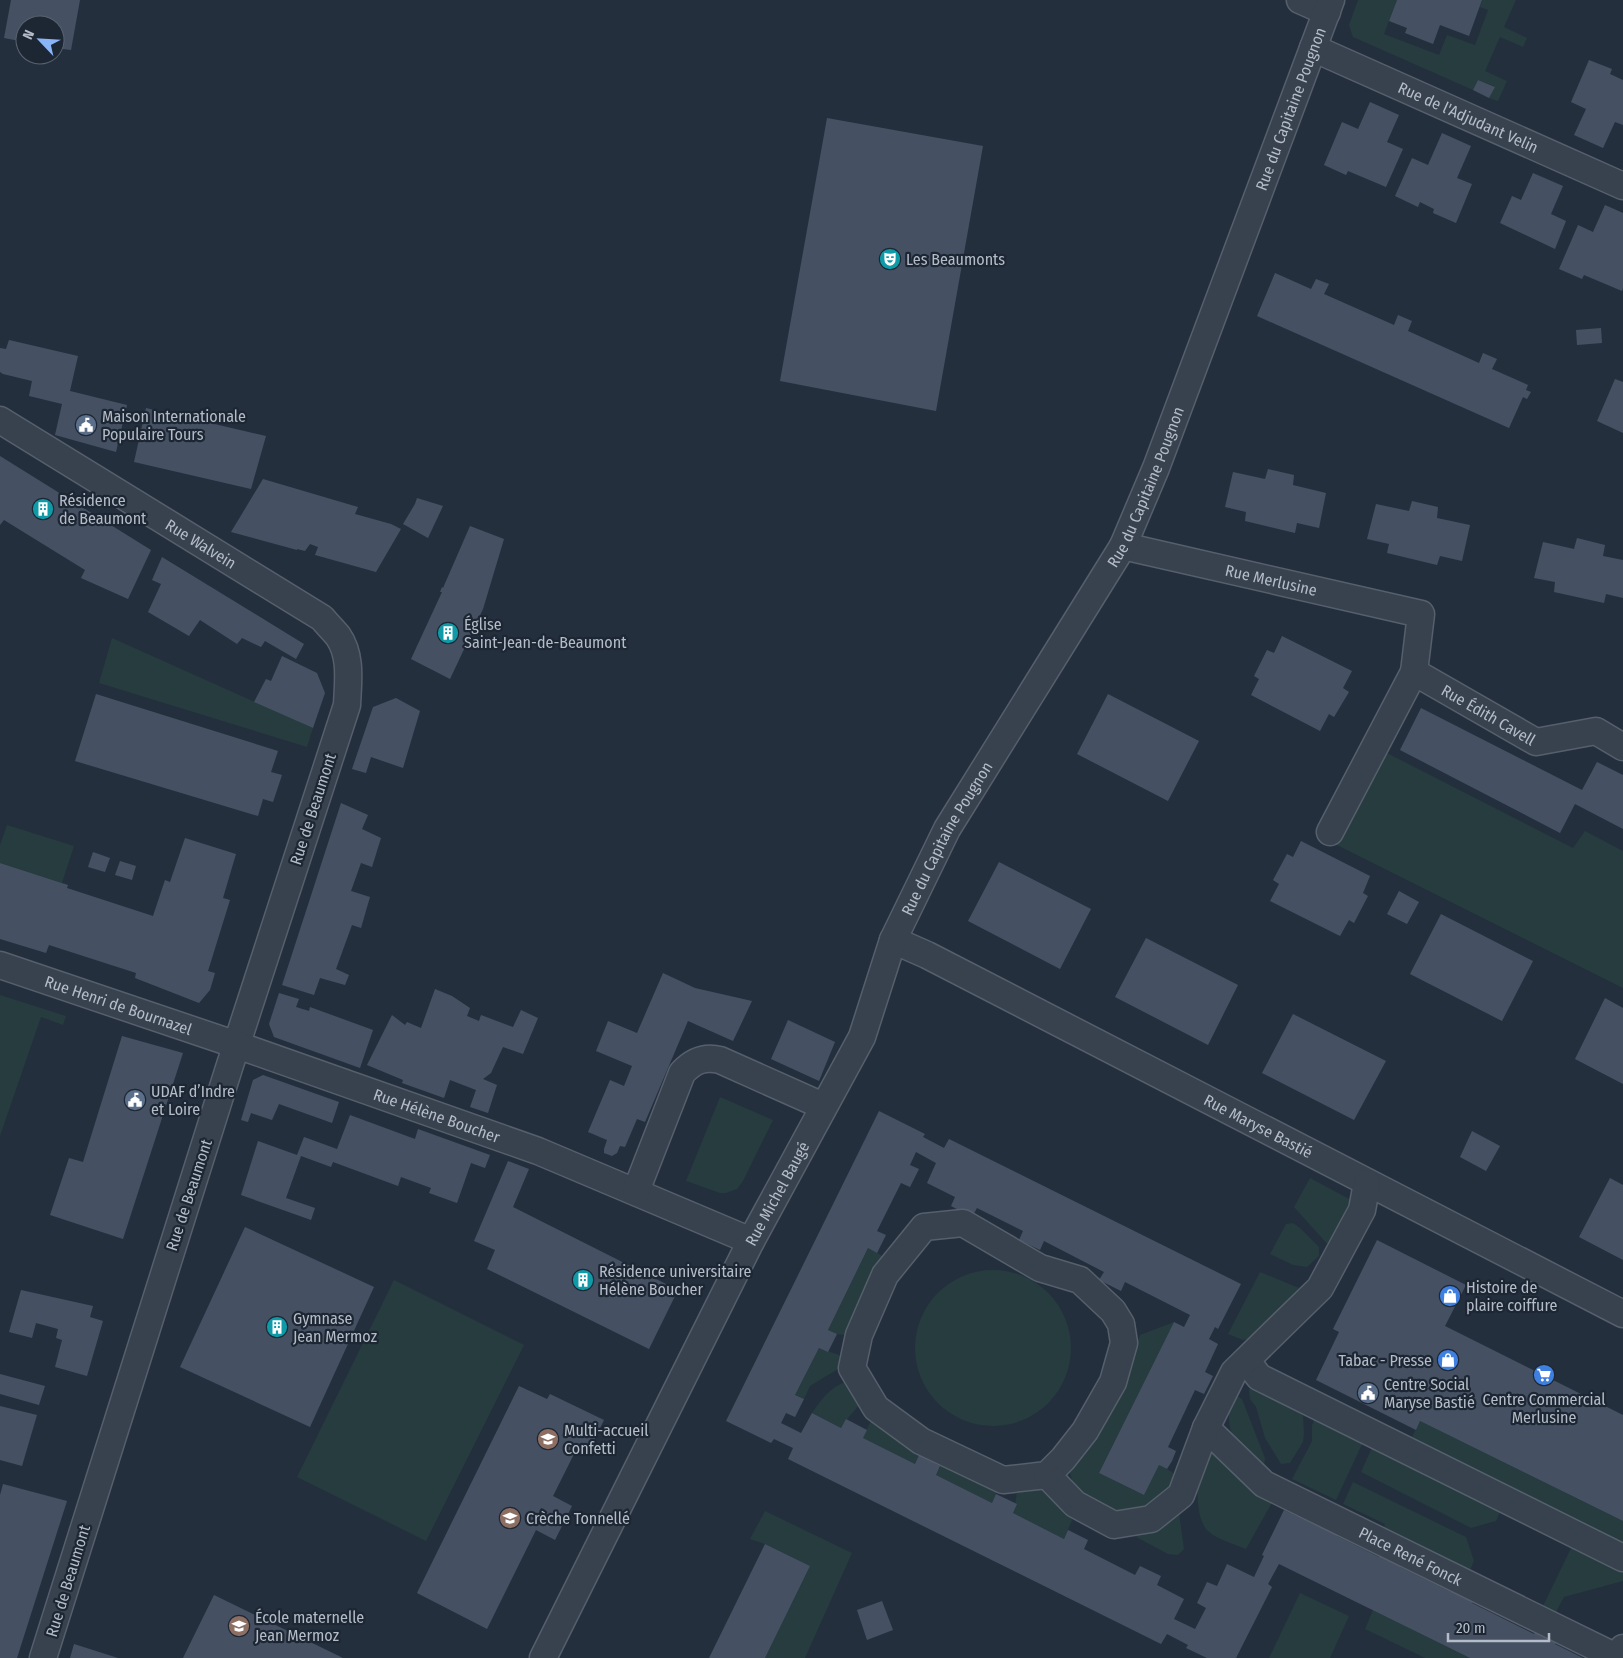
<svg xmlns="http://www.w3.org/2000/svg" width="1623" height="1658" font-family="'Fira Sans Condensed',sans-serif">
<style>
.green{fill:#263c3f}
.building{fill:#455162}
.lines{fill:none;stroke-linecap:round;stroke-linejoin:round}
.street-casing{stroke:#565f6c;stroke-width:29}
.street{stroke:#38414e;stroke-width:26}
.labels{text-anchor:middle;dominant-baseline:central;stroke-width:4.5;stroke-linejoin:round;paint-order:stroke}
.street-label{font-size:16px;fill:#b4bcc9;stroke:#1d2633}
.poi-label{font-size:16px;fill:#b4bcc9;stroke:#1d2633;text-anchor:start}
</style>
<rect width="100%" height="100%" fill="#242f3e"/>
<path class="green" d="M 1358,0 L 1397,0 L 1384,34 L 1439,55 L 1447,35 L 1475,45 L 1488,10 L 1480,7 L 1482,0 L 1516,0 L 1504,27 L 1527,38 L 1523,47 L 1500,37 L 1485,71 L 1507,81 L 1498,101 L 1489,98 L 1494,86 L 1478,80 L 1473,90 L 1353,37 L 1349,25 Z
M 112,638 L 313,728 L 307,747 L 99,683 Z
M 1385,752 L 1573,848 L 1585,831 L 1623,851 L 1623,988 L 1337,845 Z
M 7,825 L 74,846 L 62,883 L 0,863 L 0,845 Z
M 0,995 L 66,1016 L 63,1025 L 41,1017 L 0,1136 Z
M 720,1097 L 773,1120 L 743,1181 L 737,1189 L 726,1193 L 720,1193 L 686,1181 Z
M 1310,1178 L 1353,1201 L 1329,1246 L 1294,1207 Z
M 1293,1223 L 1300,1228 L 1319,1247 L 1319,1256 L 1307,1267 L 1293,1265 L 1270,1254 L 1286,1224 Z
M 868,1248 L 881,1255 L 883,1262 L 851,1336 L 837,1334 L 828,1330 Z
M915 1348a78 78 0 1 1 156 0a78 78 0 1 1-156 0Z
M 1260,1272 L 1299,1288 L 1259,1337 L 1243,1340 L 1228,1334 Z
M 394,1280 L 524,1345 L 426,1541 L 297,1477 Z
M 1174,1322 L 1099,1473 L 1144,1495 L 1159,1465 L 1172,1472 L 1176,1479 L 1164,1497 L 1149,1510 L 1114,1517 L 1074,1487 L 1069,1470 L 1131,1360 L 1140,1335 Z
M 819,1348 L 839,1355 L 844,1361 L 843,1366 L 810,1386 L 804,1399 L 795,1395 Z
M 846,1382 L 862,1400 C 856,1411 847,1417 841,1428 L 812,1413 C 820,1401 831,1386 846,1382 Z
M 1251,1383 L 1297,1408 L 1303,1416 L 1304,1434 L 1303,1442 L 1290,1463 L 1281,1464 L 1265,1438 L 1256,1407 L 1250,1399 L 1249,1391 Z
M 1232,1393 L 1242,1399 L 1265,1458 L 1264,1467 C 1234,1442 1223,1436 1232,1393 Z
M 1317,1415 L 1363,1442 L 1336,1500 L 1292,1479 L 1312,1441 L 1312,1425 Z
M 873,1416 L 921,1451 L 915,1464 L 863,1438 Z
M 1420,1421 L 1623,1521 L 1623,1552 L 1408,1445 Z
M 1374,1443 L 1502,1507 L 1496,1521 L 1471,1528 L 1361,1472 Z
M 1210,1450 L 1218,1452 L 1274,1499 L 1246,1549 C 1234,1544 1218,1540 1208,1531 C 1194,1518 1196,1476 1202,1459 C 1204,1456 1207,1453 1210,1450 Z
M 943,1460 L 995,1482 L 996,1494 L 992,1503 L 936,1475 Z
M 1353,1482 L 1466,1537 L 1474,1561 L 1468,1575 L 1382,1532 L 1385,1524 L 1343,1504 Z
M 1033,1484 L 1066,1504 L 1072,1520 L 1064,1539 L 1013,1513 C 1017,1504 1015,1495 1019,1486 Z
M 765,1511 L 852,1553 L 805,1658 L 765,1658 L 810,1566 L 765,1544 L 750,1539 Z
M 1179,1513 L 1184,1549 L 1178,1555 L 1168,1554 L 1136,1537 Z
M 1574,1542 L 1623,1566 L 1623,1581 L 1564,1597 L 1555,1614 L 1542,1608 Z
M 1300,1593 L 1349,1616 L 1330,1658 L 1269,1658 Z
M 1373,1610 L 1470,1658 L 1425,1658 L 1365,1629 Z"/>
<path class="building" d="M 11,0 L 80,0 L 71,50 L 55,48 L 55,25 L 25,25 L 25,42 L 4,38 Z
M 1397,0 L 1482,0 L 1469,36 L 1440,25 L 1433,44 L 1405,33 L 1407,28 L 1389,21 Z
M 1589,60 L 1612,69 L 1610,74 L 1623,80 L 1623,125 L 1615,122 L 1603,148 L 1574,135 L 1586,109 L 1571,102 Z
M 1478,80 L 1495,87 L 1489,98 L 1473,90 Z
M 1370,102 L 1399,115 L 1387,142 L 1403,149 L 1386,187 L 1348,171 L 1346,175 L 1324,165 L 1342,122 L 1358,129 Z
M 827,118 L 983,146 L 936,411 L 780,381 Z
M 1442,133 L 1471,146 L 1457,178 L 1472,184 L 1456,223 L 1433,213 L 1434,209 L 1420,202 L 1418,207 L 1395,196 L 1412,158 L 1428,165 Z
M 1533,173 L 1563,186 L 1551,214 L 1566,221 L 1555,249 L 1500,223 L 1512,196 L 1521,200 Z
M 1605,205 L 1623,213 L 1623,288 L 1622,291 L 1584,275 L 1582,279 L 1559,269 L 1578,225 L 1593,232 Z
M 1275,273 L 1311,289 L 1316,279 L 1329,284 L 1324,294 L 1394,325 L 1398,315 L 1412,321 L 1408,331 L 1479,363 L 1483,353 L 1497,359 L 1492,369 L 1528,385 L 1526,390 L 1531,392 L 1527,399 L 1523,397 L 1509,428 L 1257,316 Z
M 1601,328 L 1602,343 L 1577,345 L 1576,330 Z
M 9,340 L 78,356 L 70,391 L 127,405 L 116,452 L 55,435 L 62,404 L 29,396 L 32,381 L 3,374 L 0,372 L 0,348 L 6,349 Z
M 1615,379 L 1623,382 L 1623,433 L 1597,421 Z
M 146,408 L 266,436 L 251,489 L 134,462 Z
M 0,456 L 151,550 L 128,599 L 81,578 L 85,570 L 4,520 L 0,525 Z
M 1268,469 L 1294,475 L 1293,485 L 1326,493 L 1319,528 L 1297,523 L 1295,533 L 1245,521 L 1246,512 L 1225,507 L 1233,472 L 1265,479 Z
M 263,479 L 358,507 L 355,514 L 391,524 L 401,529 L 376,572 L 315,555 L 318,547 L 310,544 L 305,551 L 297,549 L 297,550 L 231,532 Z
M 417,498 L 443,506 L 428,538 L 403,524 L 415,504 Z
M 1412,501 L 1438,507 L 1437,518 L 1470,525 L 1462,561 L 1440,556 L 1437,565 L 1387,553 L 1389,544 L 1367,539 L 1376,504 L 1409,511 Z
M 470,526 L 504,539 L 483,609 L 450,679 L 411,659 L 442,592 L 440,592 L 442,587 L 443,588 Z
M 1577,538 L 1605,545 L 1603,556 L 1623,560 L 1623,598 L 1606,594 L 1604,603 L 1554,592 L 1555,582 L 1534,578 L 1543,542 L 1574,549 Z
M 162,557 L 304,644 L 296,659 L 265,641 L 261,647 L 242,638 L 237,644 L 200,620 L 189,636 L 148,612 L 161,584 L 152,580 Z
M 1282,636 L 1352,671 L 1343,688 L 1349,692 L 1334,717 L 1329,714 L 1320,731 L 1251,695 L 1259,679 L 1254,676 L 1267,650 L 1274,653 Z
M 282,656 L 317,673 L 325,693 L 313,728 L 254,702 L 266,679 L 271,681 Z
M 96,694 L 278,751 L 271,772 L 282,775 L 273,802 L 263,799 L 258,816 L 75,761 Z
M 1108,694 L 1199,741 L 1168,801 L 1077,754 Z
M 396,698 L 420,711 L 403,768 L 371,757 L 366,773 L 352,769 L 373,707 Z
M 1421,708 L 1582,790 L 1597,762 L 1623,775 L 1623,829 L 1575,804 L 1560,833 L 1400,750 Z
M 341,803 L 368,815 L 362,829 L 381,838 L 372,867 L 361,863 L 351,891 L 370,897 L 361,928 L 352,925 L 336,969 L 349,975 L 345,985 L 320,978 L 314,995 L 282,985 Z
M 185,838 L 236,854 L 223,898 L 230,900 L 208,971 L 215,973 L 210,990 L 199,1003 L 135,978 L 136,973 L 49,945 L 46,953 L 0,939 L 0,863 L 68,885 L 67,888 L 153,916 L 165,880 L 170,882 Z
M 1301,841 L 1370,876 L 1363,893 L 1368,896 L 1354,923 L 1349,920 L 1340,936 L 1270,901 L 1279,884 L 1273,880 L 1287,854 L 1293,857 Z
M 93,852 L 110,858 L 105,872 L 88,867 Z
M 120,861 L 136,866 L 132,880 L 115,875 Z
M 999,862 L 1091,909 L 1060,969 L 968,921 Z
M 1399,891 L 1419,902 L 1407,924 L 1387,914 Z
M 1441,914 L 1533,961 L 1502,1021 L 1410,974 Z
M 1146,938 L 1238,985 L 1208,1045 L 1115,997 Z
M 663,973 L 695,988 L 752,1001 L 733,1041 L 688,1021 L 645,1122 L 637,1119 L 625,1147 L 620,1146 L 617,1153 L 612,1156 L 604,1153 L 604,1149 L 607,1140 L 588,1132 L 610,1080 L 624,1086 L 632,1066 L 596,1051 L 608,1021 L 637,1033 Z
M 435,989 L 452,996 L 470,1008 L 467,1016 L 479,1021 L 481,1015 L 513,1027 L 521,1010 L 538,1018 L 523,1054 L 503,1047 L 491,1073 L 483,1079 L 497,1085 L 488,1113 L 470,1107 L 476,1090 L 450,1080 L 444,1098 L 402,1083 L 403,1080 L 367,1065 L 392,1015 L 405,1025 L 407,1022 L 421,1028 Z
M 279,993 L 299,999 L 296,1007 L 309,1011 L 310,1007 L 373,1030 L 360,1068 L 274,1037 L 269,1024 Z
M 1605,998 L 1623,1008 L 1623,1084 L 1575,1059 Z
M 1293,1014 L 1386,1061 L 1354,1120 L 1262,1073 Z
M 788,1020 L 835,1042 L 819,1081 L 771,1059 Z
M 122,1036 L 183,1053 L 123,1239 L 50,1215 L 69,1158 L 83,1162 Z
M 263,1075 L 339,1102 L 332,1123 L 279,1104 L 272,1120 L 251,1113 L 248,1122 L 241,1120 L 253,1080 Z
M 879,1111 L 925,1134 L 923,1137 L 944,1148 L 949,1139 L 1241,1284 L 1218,1329 L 1215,1327 L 1209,1339 L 1218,1344 L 1205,1372 L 1213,1376 L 1204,1394 L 1195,1390 L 1168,1447 L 1176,1451 L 1172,1461 L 1167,1469 L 1159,1465 L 1144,1495 L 1099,1473 L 1174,1322 L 1184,1327 L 1190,1315 L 1125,1282 L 1121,1291 L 1099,1280 L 1104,1272 L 1044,1241 L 1040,1250 L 1019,1240 L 1023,1231 L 977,1208 L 972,1217 L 951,1206 L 955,1197 L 927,1183 L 936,1163 L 916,1152 L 910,1165 L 919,1169 L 910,1187 L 901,1183 L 877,1231 L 886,1235 L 877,1253 L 868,1248 L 828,1330 L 837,1334 L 828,1352 L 819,1348 L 795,1395 L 804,1399 L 795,1417 L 786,1413 L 781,1423 L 801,1433 L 812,1413 L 841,1428 L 846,1419 L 867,1430 L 863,1438 L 915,1464 L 919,1455 L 940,1466 L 936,1475 L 992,1503 L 996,1494 L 1017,1504 L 1013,1513 L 1064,1539 L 1068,1530 L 1088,1540 L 1084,1549 L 1135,1575 L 1140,1566 L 1161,1576 L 1157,1585 L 1184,1599 L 1174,1619 L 1195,1629 L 1206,1608 L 1197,1603 L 1207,1582 L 1217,1586 L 1227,1564 L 1254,1577 L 1264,1556 L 1262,1555 L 1284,1510 L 1316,1525 L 1320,1517 L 1341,1527 L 1337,1536 L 1379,1557 L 1383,1548 L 1404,1559 L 1400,1567 L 1451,1592 L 1455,1583 L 1476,1594 L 1472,1603 L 1534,1634 L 1538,1625 L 1559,1635 L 1555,1644 L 1583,1658 L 1470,1658 L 1279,1564 L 1268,1584 L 1272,1587 L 1236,1658 L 1207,1658 L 1186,1648 L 1188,1645 L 1167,1634 L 1161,1644 L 788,1459 L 793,1448 L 774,1439 L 771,1443 L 726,1421 Z
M 350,1115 L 415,1139 L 418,1129 L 490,1155 L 485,1168 L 471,1163 L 457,1203 L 429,1193 L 431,1188 L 401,1177 L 398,1186 L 333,1162 L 331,1167 L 301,1156 L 286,1198 L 315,1208 L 311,1220 L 241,1195 L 258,1141 L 297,1155 L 304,1137 L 337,1149 Z
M 1472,1131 L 1500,1146 L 1486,1171 L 1460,1157 Z
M 508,1161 L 529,1169 L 513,1207 L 678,1290 L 649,1349 L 487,1269 L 495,1250 L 474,1241 Z
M 1610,1178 L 1623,1185 L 1623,1260 L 1579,1237 Z
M 245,1227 L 374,1287 L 310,1427 L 180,1367 Z
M 1377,1240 L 1466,1285 L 1445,1326 L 1623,1415 L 1623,1521 L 1420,1421 L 1416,1430 L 1316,1380 L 1339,1332 L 1333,1329 Z
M 21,1290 L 93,1306 L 90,1317 L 103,1321 L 87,1376 L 55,1367 L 62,1340 L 56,1338 L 58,1329 L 36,1323 L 32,1338 L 9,1332 Z
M 0,1374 L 45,1386 L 39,1405 L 0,1394 Z
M 519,1386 L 547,1399 L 550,1394 L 604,1420 L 587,1455 L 576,1450 L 553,1496 L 572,1506 L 555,1540 L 536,1530 L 487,1629 L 417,1593 Z
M 0,1406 L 37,1415 L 22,1466 L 0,1460 Z
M 3,1484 L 67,1501 L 17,1658 L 0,1658 L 0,1495 Z
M 765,1544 L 810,1566 L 765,1658 L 709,1658 Z
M 214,1595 L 343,1658 L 183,1658 Z
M 882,1601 L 893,1630 L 867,1640 L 857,1610 Z
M 74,1644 L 118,1658 L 70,1658 Z"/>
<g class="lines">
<g class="street-casing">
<g id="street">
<path d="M 1300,0 L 1327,12"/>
<path id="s1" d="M 1313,48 L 1623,186"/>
<path id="s2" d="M 0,420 L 322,618 C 327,624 333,630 338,636 C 352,656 348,682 347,705 L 229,1068 L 43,1658"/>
<path id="s3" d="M 1123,546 L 1421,614 L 1414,672 L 1536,742 L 1596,731 L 1623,747"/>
<path d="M 1330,832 L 1414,672"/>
<path id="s4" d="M 893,940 L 927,955 L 1623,1314"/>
<path id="s5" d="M 0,965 L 237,1045 L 538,1151 L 751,1241"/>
<path d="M 636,1191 L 682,1073 C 693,1061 704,1056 720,1060 L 823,1106"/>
<path d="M 963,1223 L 1040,1268 L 1080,1280 L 1113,1311 L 1121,1324 L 1124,1343 L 1113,1382 L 1085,1431 L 1063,1459 L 1047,1475 L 1003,1480 L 921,1441 L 876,1408 L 852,1368 L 859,1335 L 885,1275 L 924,1227 Z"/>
<path d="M 1247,1361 L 1259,1377 L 1623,1558"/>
<path id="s6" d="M 1206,1428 L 1264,1484 L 1618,1658 L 1623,1648"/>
<path d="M 1047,1475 L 1075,1504 L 1114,1525 L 1151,1519 L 1181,1495 L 1206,1428 L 1234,1372 L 1320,1288 L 1362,1210 L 1367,1183"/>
<path id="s7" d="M 543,1658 L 751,1241 L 862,1037 L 893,940 L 947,829 L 1123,546 L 1156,468 L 1331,0"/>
</g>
</g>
<use href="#street" class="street"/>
</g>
<defs>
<g id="theatre-disc" transform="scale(1.125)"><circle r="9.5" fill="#0f9aa8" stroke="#1d2633"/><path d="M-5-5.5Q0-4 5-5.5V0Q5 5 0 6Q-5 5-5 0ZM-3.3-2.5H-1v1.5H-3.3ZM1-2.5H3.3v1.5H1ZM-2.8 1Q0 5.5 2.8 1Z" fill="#fff"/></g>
<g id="civic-disc" transform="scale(1.125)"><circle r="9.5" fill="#5c6f8a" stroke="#1d2633"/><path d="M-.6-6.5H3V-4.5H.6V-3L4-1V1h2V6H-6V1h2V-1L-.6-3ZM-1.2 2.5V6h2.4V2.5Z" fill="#fff"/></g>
<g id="building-disc" transform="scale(1.125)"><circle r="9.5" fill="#0f9aa8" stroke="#1d2633"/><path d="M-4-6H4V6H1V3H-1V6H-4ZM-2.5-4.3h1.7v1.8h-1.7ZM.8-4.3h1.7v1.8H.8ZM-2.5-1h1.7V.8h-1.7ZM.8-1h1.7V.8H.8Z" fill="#fff"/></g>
<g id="shop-disc" transform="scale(1.125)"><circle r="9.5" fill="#3f7fe0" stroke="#1d2633"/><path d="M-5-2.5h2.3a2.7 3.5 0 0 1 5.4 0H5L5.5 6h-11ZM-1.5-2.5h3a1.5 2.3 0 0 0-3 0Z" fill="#fff"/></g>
<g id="supermarket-disc" transform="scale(1.125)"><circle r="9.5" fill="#3f7fe0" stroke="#1d2633"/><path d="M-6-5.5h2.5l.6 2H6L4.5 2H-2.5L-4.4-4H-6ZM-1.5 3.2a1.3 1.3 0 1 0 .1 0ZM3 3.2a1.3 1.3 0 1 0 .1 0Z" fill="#fff"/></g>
<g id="school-disc" transform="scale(1.125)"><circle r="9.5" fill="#8d6e63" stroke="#1d2633"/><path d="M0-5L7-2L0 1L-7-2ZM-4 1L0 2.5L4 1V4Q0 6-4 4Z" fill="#fff"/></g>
</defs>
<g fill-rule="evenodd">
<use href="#theatre-disc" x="890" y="259"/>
<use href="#civic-disc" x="86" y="425"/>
<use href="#building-disc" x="43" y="509"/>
<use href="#building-disc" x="448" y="633"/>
<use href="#civic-disc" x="135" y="1100"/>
<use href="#building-disc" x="583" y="1280"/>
<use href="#shop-disc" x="1450" y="1296"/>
<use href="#building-disc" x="277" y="1327"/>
<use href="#shop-disc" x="1448" y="1360"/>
<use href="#supermarket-disc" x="1544" y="1375"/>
<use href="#civic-disc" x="1368" y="1393"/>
<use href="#school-disc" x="548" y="1439"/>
<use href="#school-disc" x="510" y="1518"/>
<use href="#school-disc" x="239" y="1626"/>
</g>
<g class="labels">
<g class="street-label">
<text stroke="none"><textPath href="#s7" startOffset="1725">Rue du Capitaine Pougnon</textPath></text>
<text stroke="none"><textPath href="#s1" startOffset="170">Rue de l'Adjudant Velin</textPath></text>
<text stroke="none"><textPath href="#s7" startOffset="1320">Rue du Capitaine Pougnon</textPath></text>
<text stroke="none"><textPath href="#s2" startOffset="236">Rue Walvein</textPath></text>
<text stroke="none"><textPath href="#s3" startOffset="152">Rue Merlusine</textPath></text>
<text stroke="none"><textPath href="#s3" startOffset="450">Rue Édith Cavell</textPath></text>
<text transform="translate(313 809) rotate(-72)">Rue de Beaumont</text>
<text stroke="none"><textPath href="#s7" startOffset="915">Rue du Capitaine Pougnon</textPath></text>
<text stroke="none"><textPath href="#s5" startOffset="125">Rue Henri de Bournazel</textPath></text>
<text stroke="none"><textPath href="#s5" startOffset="462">Rue Hélène Boucher</textPath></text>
<text stroke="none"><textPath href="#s4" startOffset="410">Rue Maryse Bastié</textPath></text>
<text stroke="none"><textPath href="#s7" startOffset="520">Rue Michel Baugé</textPath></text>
<text transform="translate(189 1195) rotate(-72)">Rue de Beaumont</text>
<text stroke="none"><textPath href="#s6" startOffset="244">Place René Fonck</textPath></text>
<text transform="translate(68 1581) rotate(-73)">Rue de Beaumont</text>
</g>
<g class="poi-label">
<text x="906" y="259">Les Beaumonts</text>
<text x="102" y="416">Maison Internationale<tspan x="102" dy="18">Populaire Tours</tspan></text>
<text x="59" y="500">Résidence<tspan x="59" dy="18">de Beaumont</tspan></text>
<text x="464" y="624">Église<tspan x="464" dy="18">Saint-Jean-de-Beaumont</tspan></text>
<text x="151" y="1091">UDAF d’Indre<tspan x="151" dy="18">et Loire</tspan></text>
<text x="599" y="1271">Résidence universitaire<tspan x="599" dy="18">Hélène Boucher</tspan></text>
<text x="1466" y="1287">Histoire de<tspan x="1466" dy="18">plaire coiffure</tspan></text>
<text x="293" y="1318">Gymnase<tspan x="293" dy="18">Jean Mermoz</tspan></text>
<text x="1432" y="1360" text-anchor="end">Tabac - Presse</text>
<text x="1384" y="1384">Centre Social<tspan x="1384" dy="18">Maryse Bastié</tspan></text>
<text x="1544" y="1399" text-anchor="middle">Centre Commercial<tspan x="1544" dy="18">Merlusine</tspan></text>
<text x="564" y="1430">Multi-accueil<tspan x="564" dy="18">Confetti</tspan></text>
<text x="526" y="1518">Crèche Tonnellé</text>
<text x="255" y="1617">École maternelle<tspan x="255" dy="18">Jean Mermoz</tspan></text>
</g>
</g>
<g transform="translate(40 40) rotate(295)"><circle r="24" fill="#1d2633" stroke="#59626f"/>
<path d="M0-4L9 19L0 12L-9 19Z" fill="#8ab4f8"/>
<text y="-8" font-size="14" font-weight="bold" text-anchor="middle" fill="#b4bcc9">N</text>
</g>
<path d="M1448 1633v8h101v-8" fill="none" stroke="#b4bcc9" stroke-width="2.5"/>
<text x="1456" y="1633" font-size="15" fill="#b4bcc9" stroke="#1d2633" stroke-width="4" paint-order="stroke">20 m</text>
</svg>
